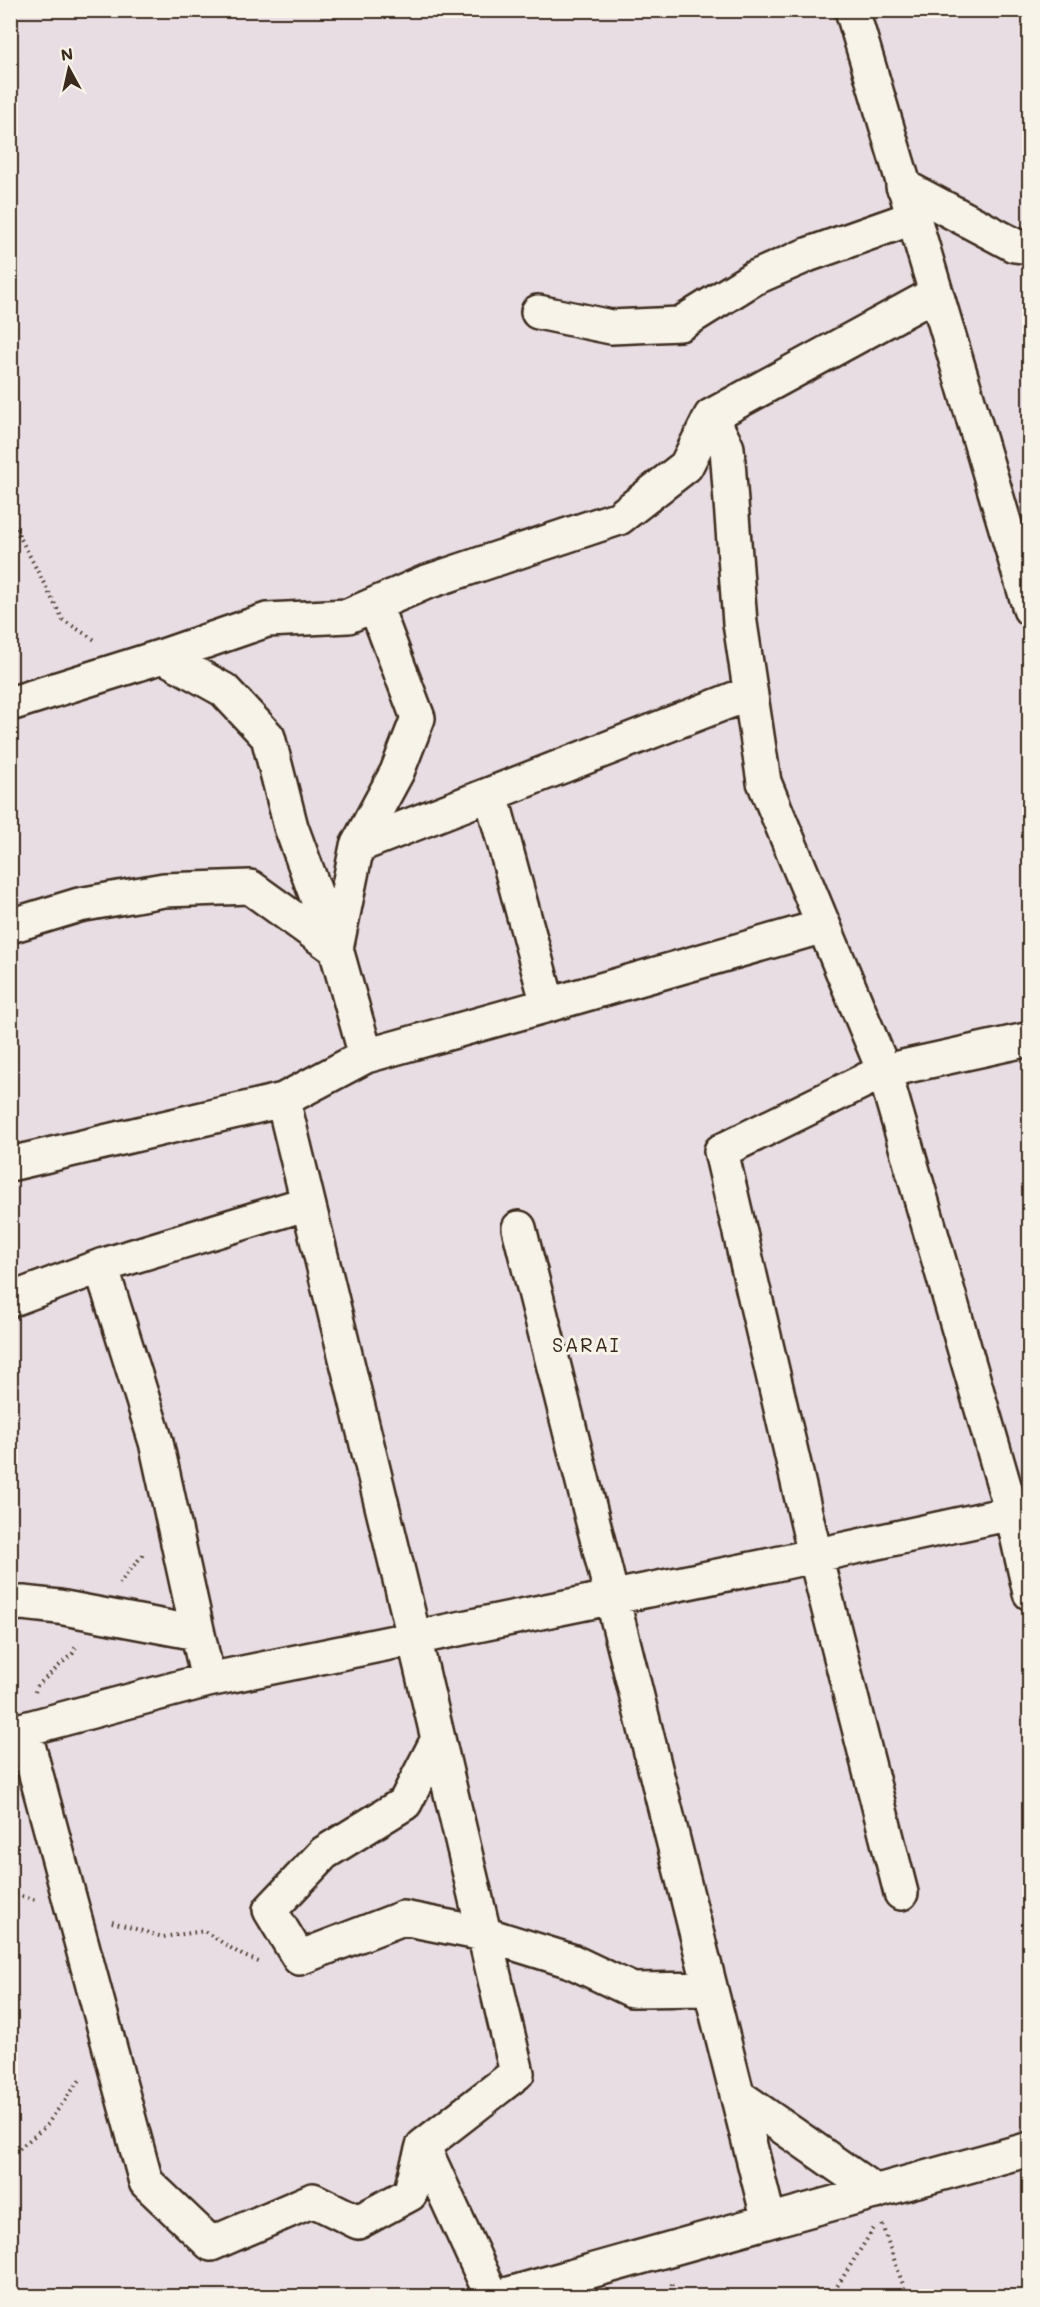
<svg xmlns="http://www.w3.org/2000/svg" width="1040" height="2307" font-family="Mali,sans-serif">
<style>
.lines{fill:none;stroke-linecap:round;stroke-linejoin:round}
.minor-casing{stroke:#3b2a1e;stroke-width:38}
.tertiary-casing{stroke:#3b2a1e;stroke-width:38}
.path{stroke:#3b2a1e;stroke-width:4;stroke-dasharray:1.5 4.5;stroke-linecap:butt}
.minor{stroke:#f7f3e8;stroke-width:33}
.tertiary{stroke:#f7f3e8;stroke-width:33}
.labels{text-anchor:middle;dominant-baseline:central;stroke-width:6;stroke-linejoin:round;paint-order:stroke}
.quarter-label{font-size:20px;letter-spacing:1.5px;fill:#3b2a1e;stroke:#f7f3e8}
</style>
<rect width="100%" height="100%" fill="#e8dde3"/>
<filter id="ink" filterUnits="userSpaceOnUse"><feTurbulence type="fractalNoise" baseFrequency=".0167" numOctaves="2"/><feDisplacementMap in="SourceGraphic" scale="12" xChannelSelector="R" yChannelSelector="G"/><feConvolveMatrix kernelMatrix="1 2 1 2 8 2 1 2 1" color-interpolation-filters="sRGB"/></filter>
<g filter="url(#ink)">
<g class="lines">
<g class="minor-casing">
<path id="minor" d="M 903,186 L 1014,245 L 1030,247
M 935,294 L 711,416 L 727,448 L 740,623 L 764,782 L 884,1071 L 1012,1513 L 1030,1593
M 538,312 L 611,327 L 680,324 L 754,278 L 807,255 L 912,218
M 163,656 L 224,690 L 268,737 L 291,827 L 336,949
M 10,704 L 163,656 L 267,620 L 348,616 L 424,583 L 619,518 L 686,466 L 711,416
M 491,794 L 548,1005 L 824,926
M 357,846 L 750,693
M 10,926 L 79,905 L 164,890 L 250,887 L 336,949
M 366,1056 L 548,1005
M 898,1068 L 1030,1039
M 884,1071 L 721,1151 L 815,1555 L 901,1893
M 10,1164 L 283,1100 L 366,1056 L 336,949 L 357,846 L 397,772 L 418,718 L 375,605
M 101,1266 L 156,1442 L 208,1680
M 10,1300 L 101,1266 L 308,1203
M 10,1604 L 23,1603 L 59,1607 L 197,1633
M 24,1730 L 146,2182 L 211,2244 L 313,2200 L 358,2222 L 410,2194 L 423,2146 L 517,2073 L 414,1637 L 283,1100
M 10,1733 L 208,1680 L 776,1564 L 1030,1509
M 438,1739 L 405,1803 L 324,1853 L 270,1910 L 299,1958 L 403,1918 L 484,1934 L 571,1961 L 632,1990 L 710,1989
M 737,2095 L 876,2192
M 423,2146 L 492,2296
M 769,2221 L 1030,2149
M 502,2296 L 769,2221 L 519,1228"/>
</g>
<g class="tertiary-casing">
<path id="tertiary" d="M 852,10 L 1030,609"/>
</g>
<path class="path" d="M 10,518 L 63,620 L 95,640
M 119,1584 L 144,1553
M 35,1692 L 36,1687 L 73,1653 L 77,1644
M 10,1893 L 36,1900
M 112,1922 L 163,1937 L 204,1931 L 242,1955 L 261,1963
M 10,2156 L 45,2127 L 82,2077
M 882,2225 L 907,2296
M 10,2295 L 13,2296
M 666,2296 L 672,2284
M 831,2296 L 874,2228"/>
<use href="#minor" class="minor"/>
<use href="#tertiary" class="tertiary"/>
</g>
</g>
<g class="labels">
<g class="quarter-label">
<text x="586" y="1344">SARAI</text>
</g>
</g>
<rect width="1040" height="2307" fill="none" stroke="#f7f3e8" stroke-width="36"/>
<rect x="18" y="18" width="1004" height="2271" fill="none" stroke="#3b2a1e" stroke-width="2" filter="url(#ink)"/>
<g transform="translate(69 69) rotate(352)" stroke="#f7f3e8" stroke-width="4.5" paint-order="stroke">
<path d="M0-4.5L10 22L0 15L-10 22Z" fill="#3b2a1e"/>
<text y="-9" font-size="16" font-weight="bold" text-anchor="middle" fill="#3b2a1e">N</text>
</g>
</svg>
